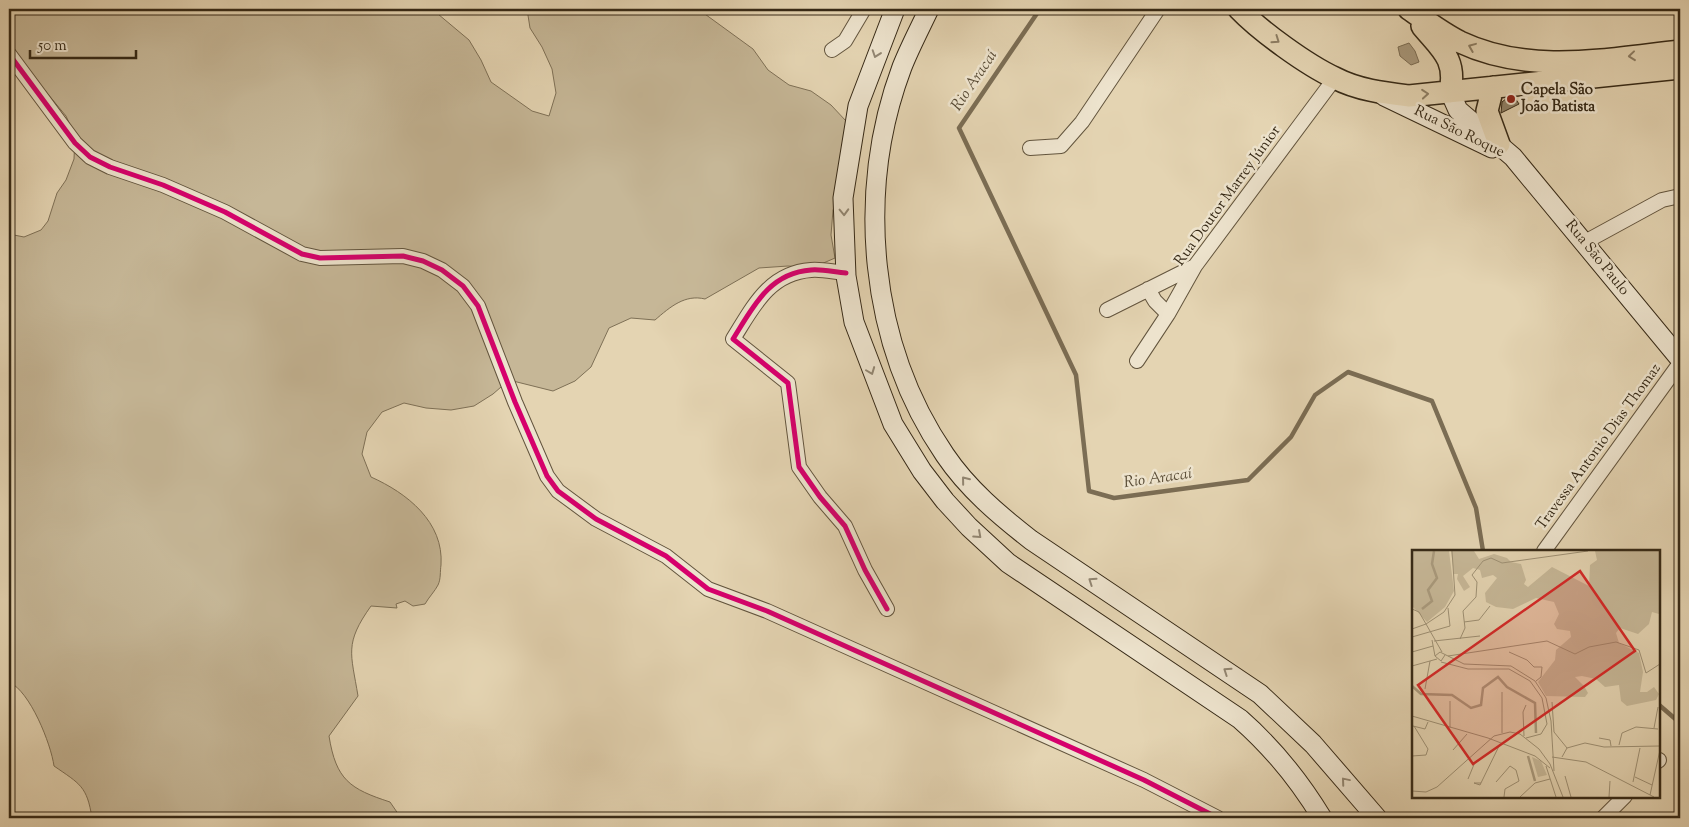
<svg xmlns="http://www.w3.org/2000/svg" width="1689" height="827" font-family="'Sorts Mill Goudy',serif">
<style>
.green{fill:#c6b797;stroke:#7e7056}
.water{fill:#a99a7d;stroke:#7b6d54}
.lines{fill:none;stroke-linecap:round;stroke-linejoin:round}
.stream{stroke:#7b6d54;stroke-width:4.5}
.building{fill:#908267;stroke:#362916}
.street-casing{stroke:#62543d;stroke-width:16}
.secondary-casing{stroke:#362916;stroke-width:21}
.primary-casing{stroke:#362916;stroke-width:24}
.street{stroke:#ede3cd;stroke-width:14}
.secondary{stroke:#ede3cd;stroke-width:19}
.primary{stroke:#e4d4b2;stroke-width:21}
.cycleway-casing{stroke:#ede3cd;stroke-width:8}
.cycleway{stroke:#d6006c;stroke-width:5}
.oneway{stroke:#8d7e64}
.oneway2{stroke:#928672}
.poi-dot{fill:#8f2418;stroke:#ede3cd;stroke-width:2}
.labels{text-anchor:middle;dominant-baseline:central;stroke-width:5;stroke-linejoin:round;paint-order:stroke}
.poi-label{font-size:15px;font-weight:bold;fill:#362916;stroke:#ede3cd;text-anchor:start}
.street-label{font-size:15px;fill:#362916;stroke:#ede3cd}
.water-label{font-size:16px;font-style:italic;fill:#584b35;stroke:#ede3cd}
.inset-river{fill:none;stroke:#a99a7d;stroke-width:2.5}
.inset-road{fill:none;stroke:#9e9074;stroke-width:1}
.view{fill:#d62828;fill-opacity:0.15;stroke:#d62828;stroke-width:2.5}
.inset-edge{fill:none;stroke:#362916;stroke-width:2.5}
</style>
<rect width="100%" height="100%" fill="#e4d4b2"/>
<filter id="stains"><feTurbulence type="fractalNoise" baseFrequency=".004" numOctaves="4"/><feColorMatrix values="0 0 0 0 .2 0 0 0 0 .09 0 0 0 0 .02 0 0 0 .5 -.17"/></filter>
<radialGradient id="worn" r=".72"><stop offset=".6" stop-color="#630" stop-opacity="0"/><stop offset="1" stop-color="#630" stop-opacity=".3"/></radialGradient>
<path class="green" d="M 9,9 L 432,9 L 469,40 L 481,60 L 491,82 L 532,111 L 549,116 L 556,93 L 552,69 L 542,47 L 530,28 L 527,9 L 698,9 L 753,49 L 768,70 L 789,85 L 811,91 L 831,105 L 846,121 L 850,145 L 842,191 L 833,210 L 831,235 L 835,258 L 812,268 L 788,266 L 759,268 L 705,299 C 685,294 670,307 655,320 L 631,318 L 609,328 L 591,367 L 575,381 L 553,391 L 509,380 L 493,394 L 474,406 L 451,410 L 426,408 L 404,403 L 382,412 L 367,432 L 362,454 L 371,477 C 407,493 444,522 441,565 C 440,571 441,579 438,585 C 435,591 429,597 425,604 L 413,606 L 405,601 L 396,604 L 397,608 L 371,606 C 344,644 351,653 358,696 L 329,736 C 336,780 350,789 390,802 L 401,818 L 92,818 C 87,786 80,784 54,766 C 51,744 30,691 9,682 L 9,234 L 24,237 L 41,230 L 48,221 L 57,193 L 66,180 L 74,159 L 75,136 L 66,116 L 23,64 L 9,44 Z"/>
<path class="water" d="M 1409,43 L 1415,51 L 1419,62 L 1411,65 L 1400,56 L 1398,47 Z"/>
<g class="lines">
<path class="stream" d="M 1040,9 L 959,128 L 1076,375 L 1089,491 L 1114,498 L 1248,480 L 1291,437 L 1315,395 L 1348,372 L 1432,401 L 1476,508 L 1483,551
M 1658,704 L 1680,723"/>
</g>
<path class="building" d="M 1507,98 L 1515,98 L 1519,104 L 1501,113 L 1502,102 Z"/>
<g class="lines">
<g class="street-casing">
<path id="street" d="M 832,50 L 845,41 L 864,9
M 9,54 L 75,143 L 90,157 L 110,167 L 163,185 L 225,212 L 302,254 L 320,258 L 403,256 L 423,261 L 442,270 L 463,286 L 478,306 L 515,402 L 547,476 L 558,491 L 596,519 L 666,556 L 708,589 L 767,611 L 1144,780 L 1218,818
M 1030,148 L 1061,146 L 1082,122 L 1158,9
M 1585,242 L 1662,200 L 1680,196
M 846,273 C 834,272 822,269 811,270 C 769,273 753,307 733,339 L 788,383 L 799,467 L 820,497 L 845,526 L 865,570 L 887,609
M 1148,289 L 1155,301 L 1168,314
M 1107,310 L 1195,266
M 1137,361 L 1168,314 L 1195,266 L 1335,78
M 1544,551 L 1680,363
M 1658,761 L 1659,760
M 1603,818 L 1625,796"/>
</g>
<g class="secondary-casing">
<path id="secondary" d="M 895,9 L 858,106 L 843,198 L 846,276 L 854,322 L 893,424 L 922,471 L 945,501 L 969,527 L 1008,563 L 1240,719 C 1273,748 1299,780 1322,818
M 929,9 C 920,28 910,47 902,67 C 855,192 869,344 945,455 C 968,489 999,515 1031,540 L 1260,694 L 1313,744 L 1377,818
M 1450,92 L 1458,110 L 1513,157 L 1680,359
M 1384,96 L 1492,148"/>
</g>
<g class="primary-casing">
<path id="primary" d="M 1239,9 C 1260,31 1307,65 1335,78 C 1358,90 1384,93 1409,96 L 1680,68
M 1409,9 C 1425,20 1442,33 1460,42 C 1530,75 1606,59 1680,51
M 1422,26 C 1441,49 1457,59 1450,92
M 1493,87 L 1487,111 L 1499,144"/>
</g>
<use href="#street" class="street"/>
<use href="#secondary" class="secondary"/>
<use href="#primary" class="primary"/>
<g class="cycleway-casing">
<path id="cycleway" d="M 9,54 L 75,143 L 90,157 L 110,167 L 163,185 L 225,212 L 302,254 L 320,258 L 403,256 L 423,261 L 442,270 L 463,286 L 478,306 L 515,402 L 547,476 L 558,491 L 596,519 L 666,556 L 708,589 L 767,611 L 1144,780 L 1218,818
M 846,273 C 834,272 822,269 811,270 C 769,273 753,307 733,339 L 788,383 L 799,467 L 820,497 L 845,526 L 865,570 L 887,609"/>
</g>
<use href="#cycleway" class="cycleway"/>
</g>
<defs><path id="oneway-chevron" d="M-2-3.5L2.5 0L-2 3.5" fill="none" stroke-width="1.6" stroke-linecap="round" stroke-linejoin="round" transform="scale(1.25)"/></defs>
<g class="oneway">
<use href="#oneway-chevron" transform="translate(1276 40) rotate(35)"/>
<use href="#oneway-chevron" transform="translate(1472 47) rotate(-158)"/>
<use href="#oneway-chevron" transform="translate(1632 56) rotate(174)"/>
<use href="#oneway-chevron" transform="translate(1425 94) rotate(-5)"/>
</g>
<g class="oneway2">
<use href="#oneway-chevron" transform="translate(876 54) rotate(109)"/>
<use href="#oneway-chevron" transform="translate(844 212) rotate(88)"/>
<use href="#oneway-chevron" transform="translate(871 371) rotate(69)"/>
<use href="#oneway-chevron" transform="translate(965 480) rotate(-129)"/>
<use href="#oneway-chevron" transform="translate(978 535) rotate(42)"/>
<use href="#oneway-chevron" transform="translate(1092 581) rotate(-146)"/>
<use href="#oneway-chevron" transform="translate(1227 671) rotate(-146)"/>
<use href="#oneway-chevron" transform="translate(1345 781) rotate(-130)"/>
</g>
<circle class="poi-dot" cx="1511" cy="99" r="5"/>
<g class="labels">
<g class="poi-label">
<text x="1521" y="90">Capela São<tspan x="1521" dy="17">João Batista</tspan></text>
</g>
<g class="street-label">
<text transform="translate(1459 132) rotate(26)">Rua São Roque</text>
<text transform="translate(1228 196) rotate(-54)">Rua Doutor Marrey Júnior</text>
<text transform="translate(1597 258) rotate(51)">Rua São Paulo</text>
<text transform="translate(1599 447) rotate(-54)">Travessa Antonio Dias Thomaz</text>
</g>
<g class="water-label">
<text transform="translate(975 81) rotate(-56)">Rio Aracaí</text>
<text transform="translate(1158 479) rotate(-8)">Rio Aracaí</text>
</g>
</g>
<g transform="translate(1412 550)">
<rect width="248" height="248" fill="#e4d4b2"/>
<path d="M 0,1 L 37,1 L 42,41 L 33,57 L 15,72 L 0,56 ZM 39,1 L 62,1 L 67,9 L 82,4 L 95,8 L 99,12 L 109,14 L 114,30 L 112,34 L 116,37 L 140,17 L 177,36 L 178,15 L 185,10 L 183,1 L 247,1 L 247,64 L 240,62 L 237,74 L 226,84 L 208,78 L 204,83 L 207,93 L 227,103 L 231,122 L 228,142 L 235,142 L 242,137 L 247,144 L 244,150 L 215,156 L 209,151 L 207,135 L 193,137 L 184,129 L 170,126 L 163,127 L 172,136 L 176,143 L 173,147 L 134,146 L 126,132 L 143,110 L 144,100 L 159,87 L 158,81 L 145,79 L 142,74 L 147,64 L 142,52 L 124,48 L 101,59 L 84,57 L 74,52 L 73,43 L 85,28 L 81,25 L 70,28 L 68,20 L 61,18 L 51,26 L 58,37 L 52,41 L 45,29 L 46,24 L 42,24 ZM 120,207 L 129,211 L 135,225 L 126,227 Z" fill="#c6b797"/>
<path class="inset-river" d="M 10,59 L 20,51 L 16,40 L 25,28 L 20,14 L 22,1M 0,136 L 9,144 L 40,145 L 59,158 L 69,155 L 71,138 L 86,127 L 95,137 L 123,153 L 124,183M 116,206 L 123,231"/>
<path class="inset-road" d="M 0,59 L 7,62 L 14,74 L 0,79M 52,72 L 67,70 L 78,56M 0,87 L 38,76 L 36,58M 48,89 L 53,78 L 51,61 L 64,47 L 65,32 L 60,25 L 71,11 L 79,8 L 90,13 L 176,1M 20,90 L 23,106M 22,91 L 68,86M 0,102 L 21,96M 30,102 L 14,74 L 32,62 L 43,45 L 40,1M 97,102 L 115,110 L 122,117 L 130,117 L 129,127 L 124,131M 33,105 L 29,111 L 23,106 L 28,102 L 52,114 L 99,116 L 123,131 L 134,148 L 139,171 L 142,221M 36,106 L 135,91 L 163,104 L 177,97 L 204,92 L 227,100 L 234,123 L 248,114M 29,112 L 56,119 L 97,119 L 118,131 L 130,148 L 135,174 L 129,184 L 114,188M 0,116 L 25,109M 13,139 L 18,111M 140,152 L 142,182 L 155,198M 0,166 L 76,188 L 123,206 L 138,218M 1,176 L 13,179 L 16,172M 38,178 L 38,151M 242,178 L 246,157M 90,183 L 90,142M 112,186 L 111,162 L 114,155M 187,188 L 198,190 L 199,196M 207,195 L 210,183 L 224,177 L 246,179M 41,200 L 55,184M 0,206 L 14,205 L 16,199 L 2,176M 140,207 L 174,212 L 242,247M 150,207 L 155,198 L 173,193 L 192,197 L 248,196M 134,216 L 144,247M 153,226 L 159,247M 223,227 L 240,235M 56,229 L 63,212 L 69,209M 84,232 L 98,216 L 104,220 L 107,231 L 93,239 L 92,247M 221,232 L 228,198M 69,233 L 62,233 L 68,235 L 88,194M 0,241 L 14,242 L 25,237 L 82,186 L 98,182 L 108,184 L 127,199 L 138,214 L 151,247M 238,245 L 248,200M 108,247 L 123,233 L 138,229M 197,247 L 198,231"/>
<path class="view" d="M 168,21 L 223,101 L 61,214 L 6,135 Z"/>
<rect width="248" height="248" class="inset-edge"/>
</g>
<rect width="1689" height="827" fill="none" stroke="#e4d4b2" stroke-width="30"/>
<rect x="10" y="10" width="1669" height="807" fill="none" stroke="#362916" stroke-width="2.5"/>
<rect x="15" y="15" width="1659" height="797" fill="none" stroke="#362916"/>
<path d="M30 50v8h106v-8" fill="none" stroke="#362916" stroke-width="2.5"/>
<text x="38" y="50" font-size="15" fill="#362916" stroke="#ede3cd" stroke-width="4" paint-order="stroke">50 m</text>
<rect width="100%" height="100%" filter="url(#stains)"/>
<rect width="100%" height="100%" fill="url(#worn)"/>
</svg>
